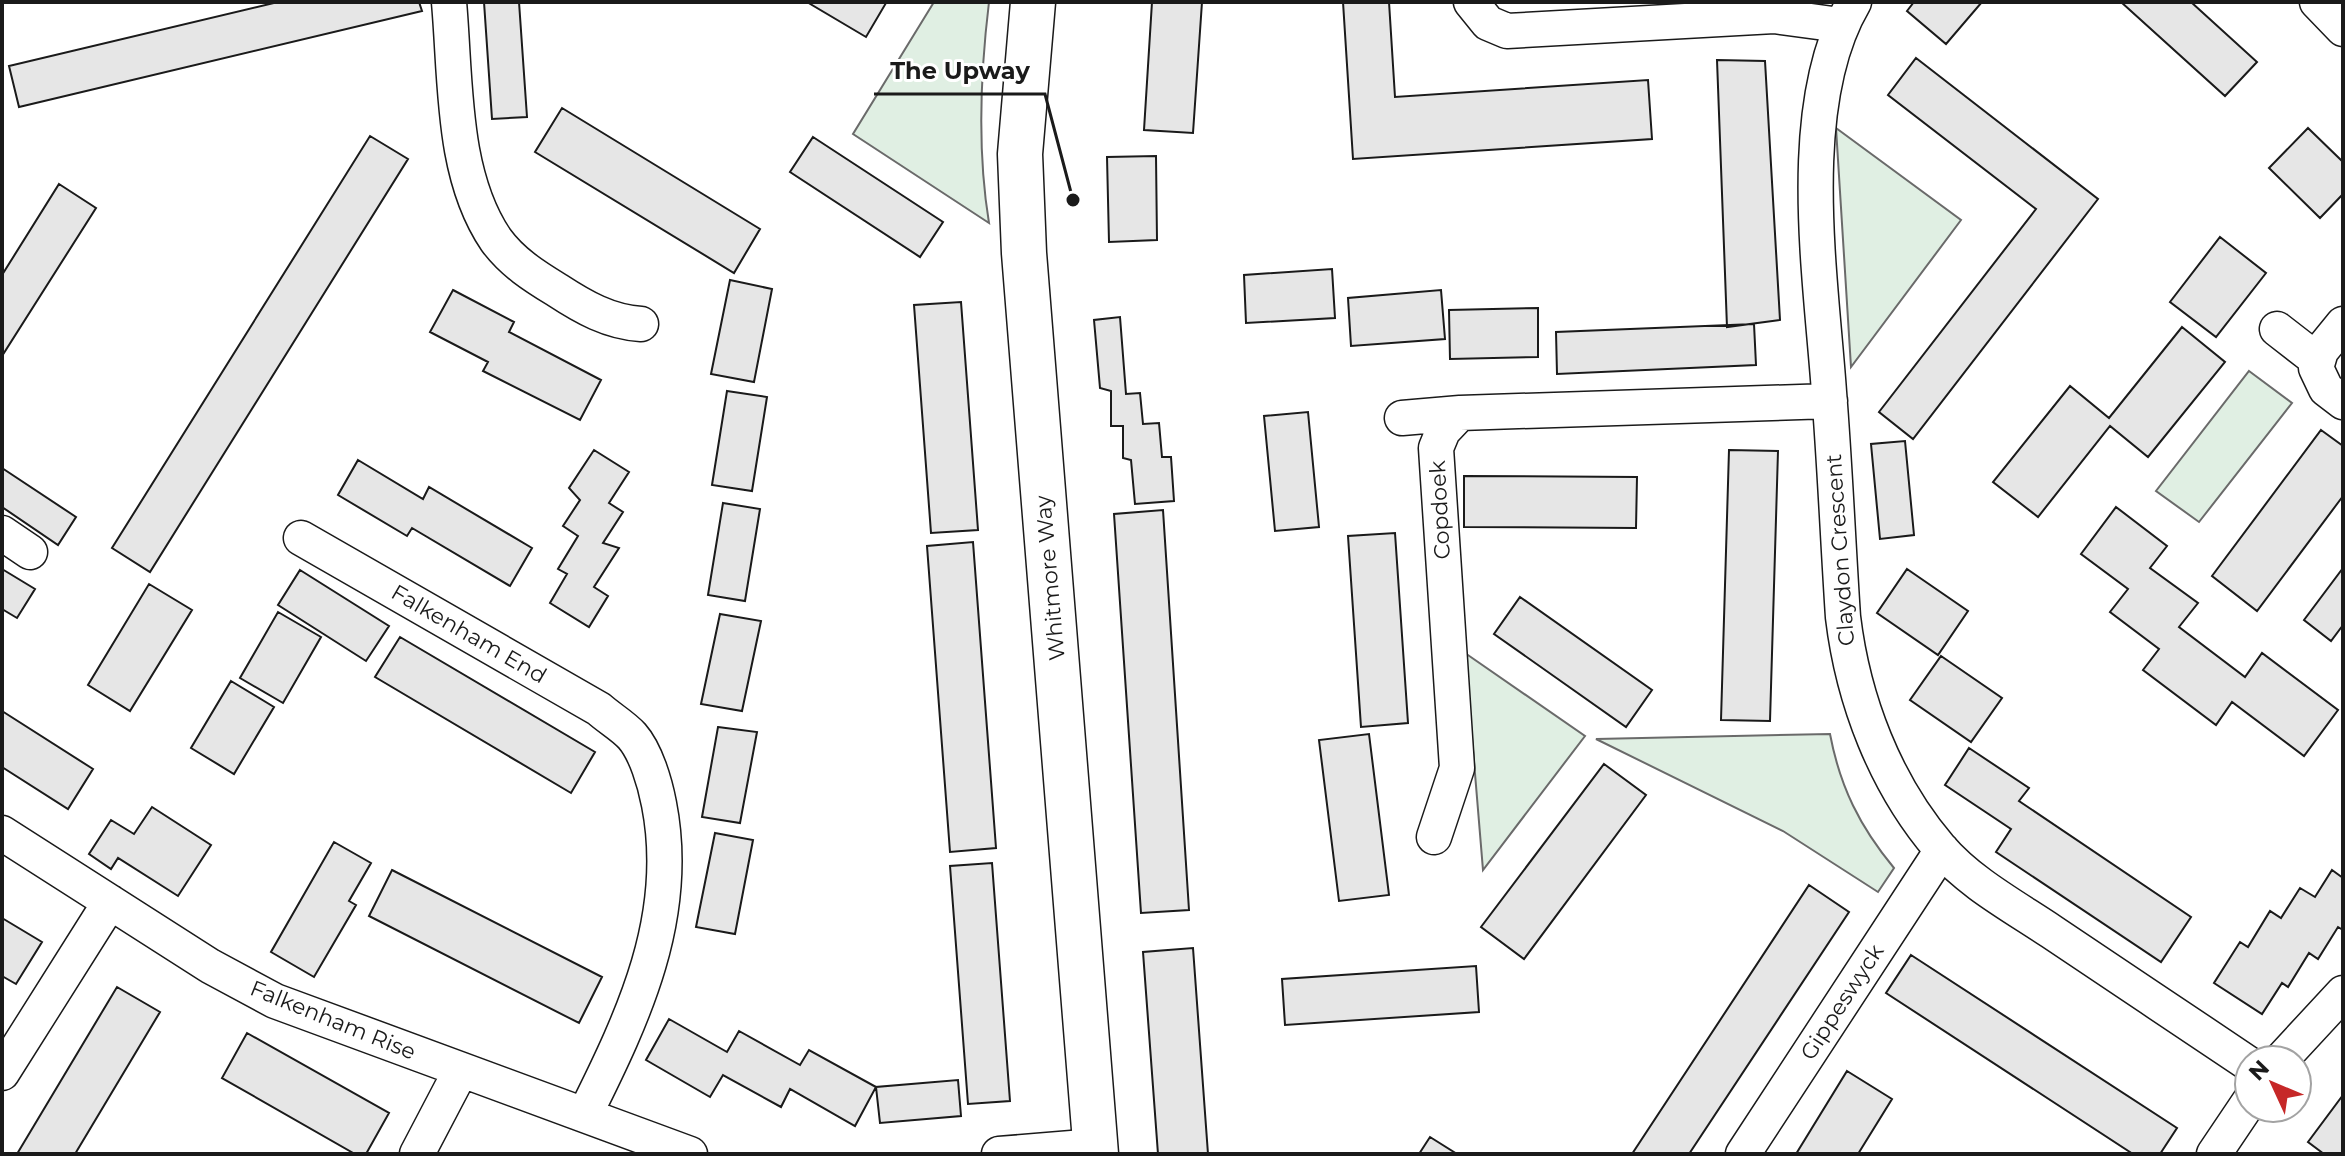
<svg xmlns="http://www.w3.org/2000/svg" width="2345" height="1156" font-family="Montserrat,sans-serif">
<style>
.green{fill:#e0efe3;stroke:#6a6a6a;stroke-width:2}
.building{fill:#e6e6e6;stroke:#1a1a1a;stroke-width:2}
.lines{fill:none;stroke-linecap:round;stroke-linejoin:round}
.street-casing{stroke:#1a1a1a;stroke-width:37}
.secondary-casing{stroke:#1a1a1a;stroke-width:47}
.street{stroke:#fff;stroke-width:34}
.secondary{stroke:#fff;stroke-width:44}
.labels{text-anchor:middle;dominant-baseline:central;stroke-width:6;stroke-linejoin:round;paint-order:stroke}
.street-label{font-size:22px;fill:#1a1a1a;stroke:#fff}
.leader{fill:none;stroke:#1a1a1a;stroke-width:3}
.callout-dot{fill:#1a1a1a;stroke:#fff;stroke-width:3}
.callout-label{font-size:24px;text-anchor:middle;font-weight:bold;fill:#1a1a1a;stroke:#fff;stroke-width:6;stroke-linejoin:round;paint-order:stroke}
</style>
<rect width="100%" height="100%" fill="#fff"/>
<path class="green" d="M 934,2 L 989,2 C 980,76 977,150 989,223 L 853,134 Z
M 1836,128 L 1961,220 L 1851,367 Z
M 2249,371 L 2292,403 L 2199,522 L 2156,491 Z
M 1465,653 L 1585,736 L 1483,870 Z
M 1830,734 C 1840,787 1860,827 1894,868 L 1878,892 L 1783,831 L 1596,739 Z"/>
<path class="building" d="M 278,2 L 419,2 L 422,11 L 19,107 L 9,66 Z
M 484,2 L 519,2 L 527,117 L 492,119 Z
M 807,2 L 884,2 L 886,3 L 866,37 Z
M 1152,2 L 1202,2 L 1193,133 L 1144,130 Z
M 1343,2 L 1389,2 L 1395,97 L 1648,80 L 1652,139 L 1353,159 Z
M 1914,2 L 1982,2 L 1946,44 L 1907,11 Z
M 2121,2 L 2191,2 L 2257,62 L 2225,96 Z
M 1916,58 L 2098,199 L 1913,439 L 1879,412 L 2036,209 L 1888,95 Z
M 1717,60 L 1765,61 L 1780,320 L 1727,327 Z
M 562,108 L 760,229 L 734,273 L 535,152 Z
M 2308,128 L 2343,162 L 2343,194 L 2320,218 L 2269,168 Z
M 370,136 L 408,159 L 150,572 L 112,548 Z
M 813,137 L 943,222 L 920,257 L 790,172 Z
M 1156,156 L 1157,240 L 1109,242 L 1107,157 Z
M 59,184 L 96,208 L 2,356 L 2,275 Z
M 2220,237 L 2266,273 L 2216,337 L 2170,302 Z
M 1332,269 L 1335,318 L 1246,323 L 1244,275 Z
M 730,280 L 772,289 L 754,382 L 711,374 Z
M 453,290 L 514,322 L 509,332 L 601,380 L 580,420 L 483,371 L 488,362 L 430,332 Z
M 1441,290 L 1445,339 L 1351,346 L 1348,298 Z
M 961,302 L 978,530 L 931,533 L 914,305 Z
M 1538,308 L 1538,357 L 1450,359 L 1449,310 Z
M 1120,317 L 1126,394 L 1140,393 L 1143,424 L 1159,423 L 1162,457 L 1171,457 L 1174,501 L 1135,504 L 1131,460 L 1123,458 L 1123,426 L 1111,426 L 1111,391 L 1100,388 L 1094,320 Z
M 1754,324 L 1756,365 L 1557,374 L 1556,332 Z
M 2182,327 L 2225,362 L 2148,457 L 2110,426 L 2038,517 L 1993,482 L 2070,386 L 2109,418 Z
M 727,391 L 767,397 L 752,491 L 712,485 Z
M 1308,412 L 1319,527 L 1275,531 L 1264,416 Z
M 2321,430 L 2343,446 L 2343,496 L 2257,611 L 2212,576 Z
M 1905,441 L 1914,535 L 1880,539 L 1871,444 Z
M 594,450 L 629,472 L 609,503 L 623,512 L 603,543 L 619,548 L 594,587 L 608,596 L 589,627 L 550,603 L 567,574 L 558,569 L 578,536 L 563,526 L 580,500 L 569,488 Z
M 1729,450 L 1778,451 L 1770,721 L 1721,720 Z
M 358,460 L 423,499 L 429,487 L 532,548 L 510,586 L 412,528 L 407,536 L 338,495 Z
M 2,468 L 76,517 L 58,545 L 2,507 Z
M 1464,476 L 1637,477 L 1636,528 L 1464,527 Z
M 723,503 L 760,509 L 745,601 L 708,595 Z
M 2116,507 L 2167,546 L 2150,568 L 2198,603 L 2179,627 L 2245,677 L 2262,653 L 2338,710 L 2304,756 L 2232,702 L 2216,725 L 2143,670 L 2159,649 L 2110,612 L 2128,589 L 2081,554 Z
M 1163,510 L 1189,910 L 1141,913 L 1114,514 Z
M 1395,533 L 1408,723 L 1361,727 L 1348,536 Z
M 973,542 L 996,848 L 950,852 L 927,546 Z
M 2343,568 L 2343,625 L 2331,641 L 2304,620 Z
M 2,569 L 35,589 L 17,618 L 2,609 Z
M 1907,569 L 1968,611 L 1938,655 L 1877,613 Z
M 300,570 L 389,626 L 366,661 L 278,605 Z
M 149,584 L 192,610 L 130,711 L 88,685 Z
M 1520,597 L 1652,690 L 1626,727 L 1494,634 Z
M 278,612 L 321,637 L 283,703 L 240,678 Z
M 720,614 L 761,621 L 742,711 L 701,704 Z
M 400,637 L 595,752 L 571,793 L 375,677 Z
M 1941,656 L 2002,698 L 1971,742 L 1910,700 Z
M 231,681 L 274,707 L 234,774 L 191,748 Z
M 2,711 L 93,769 L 68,809 L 2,767 Z
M 718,727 L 757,732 L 740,823 L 702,817 Z
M 1369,734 L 1389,895 L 1339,901 L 1319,740 Z
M 1969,748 L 2029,788 L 2019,801 L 2191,917 L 2161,962 L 1996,852 L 2011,829 L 1945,785 Z
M 1604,764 L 1646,795 L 1524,959 L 1481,927 Z
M 152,807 L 211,845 L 178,896 L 118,858 L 111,869 L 89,854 L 111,820 L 134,834 Z
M 715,833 L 753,840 L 735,934 L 696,927 Z
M 334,842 L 371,863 L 349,901 L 356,905 L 314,977 L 271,952 Z
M 992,863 L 1010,1101 L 968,1104 L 950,866 Z
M 392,870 L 602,977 L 579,1023 L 369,916 Z
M 2332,870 L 2343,878 L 2343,930 L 2338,927 L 2318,959 L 2309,953 L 2288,987 L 2282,983 L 2262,1014 L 2214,983 L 2240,942 L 2248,947 L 2270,911 L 2281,918 L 2300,888 L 2315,897 Z
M 1809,885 L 1849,912 L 1689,1154 L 1632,1154 Z
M 2,918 L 42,942 L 16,984 L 2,976 Z
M 1193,948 L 1208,1154 L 1158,1154 L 1143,952 Z
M 1911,955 L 2177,1128 L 2160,1154 L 2133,1154 L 1886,993 Z
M 1476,966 L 1479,1012 L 1285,1025 L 1282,979 Z
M 117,987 L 160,1012 L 75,1154 L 17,1154 Z
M 669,1019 L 727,1052 L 739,1031 L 800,1065 L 809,1050 L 876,1087 L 855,1126 L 790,1089 L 781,1107 L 723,1075 L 710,1097 L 646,1060 Z
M 247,1033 L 389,1113 L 366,1154 L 355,1154 L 222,1078 Z
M 1847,1071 L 1892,1099 L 1858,1154 L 1796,1154 Z
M 958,1080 L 961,1116 L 880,1123 L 876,1087 Z
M 2343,1095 L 2343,1154 L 2324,1154 L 2308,1142 Z
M 1430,1137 L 1457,1154 L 1419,1154 Z"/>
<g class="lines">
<g class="street-casing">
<path id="street" d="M 449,2 C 456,79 451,174 496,240 C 512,262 534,276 557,290 C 583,307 609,322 641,324
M 1471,2 L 1488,23 L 1507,31 L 1774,16 L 1840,25
M 1854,2 C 1793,105 1821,277 1829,392 C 1835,467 1838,542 1843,617 C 1853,700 1885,784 1940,848 C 1970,883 2015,907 2052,932 C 2118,976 2183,1020 2249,1064
M 2317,2 L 2343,29
M 2343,324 L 2321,351 L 2316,368 L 2326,389 L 2343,402
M 2277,329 L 2317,360
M 1402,418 L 1460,413
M 2,533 L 30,552
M 301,538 L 599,709 C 609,718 623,726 632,736 C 646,752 655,783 659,804 C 681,916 634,1016 585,1114
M 2,833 L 210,966 L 275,1001 L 690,1154
M 1434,837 L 1457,768 L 1436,448 L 1443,431 L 1460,413 L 1830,401
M 2281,1060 L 2343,993
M 2,1073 L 110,902
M 417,1154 L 461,1070
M 999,1154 L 1096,1146
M 1743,1154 L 1942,850
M 2214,1154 L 2249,1102"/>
</g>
<g class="secondary-casing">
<path id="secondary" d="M 1033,2 L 1020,154 L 1024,253 L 1096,1154"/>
</g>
<use href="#street" class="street"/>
<use href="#secondary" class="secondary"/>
</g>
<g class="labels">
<g class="street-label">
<text transform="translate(1440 510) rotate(-93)">Copdoek</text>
<text transform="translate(1840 550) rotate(-94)">Claydon Crescent</text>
<text transform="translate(1050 578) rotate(-95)">Whitmore Way</text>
<text transform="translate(469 634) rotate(30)">Falkenham End</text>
<text transform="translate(1842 1002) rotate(-57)">Gippeswyck</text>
<text transform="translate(333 1020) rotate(22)">Falkenham Rise</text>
</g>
</g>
<path class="leader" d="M1073 200L1045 94H874"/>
<circle class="callout-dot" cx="1073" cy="200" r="8"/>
<g class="callout-label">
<text x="960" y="79">The Upway</text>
</g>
<rect width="2345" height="1156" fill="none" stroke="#1a1a1a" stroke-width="8"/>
<g transform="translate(2273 1084) rotate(314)"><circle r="38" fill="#ffffff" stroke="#a3a3a3" stroke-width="2"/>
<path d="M0-6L14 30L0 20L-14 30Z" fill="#c62828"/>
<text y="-12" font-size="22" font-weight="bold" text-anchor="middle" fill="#1a1a1a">N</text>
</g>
</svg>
